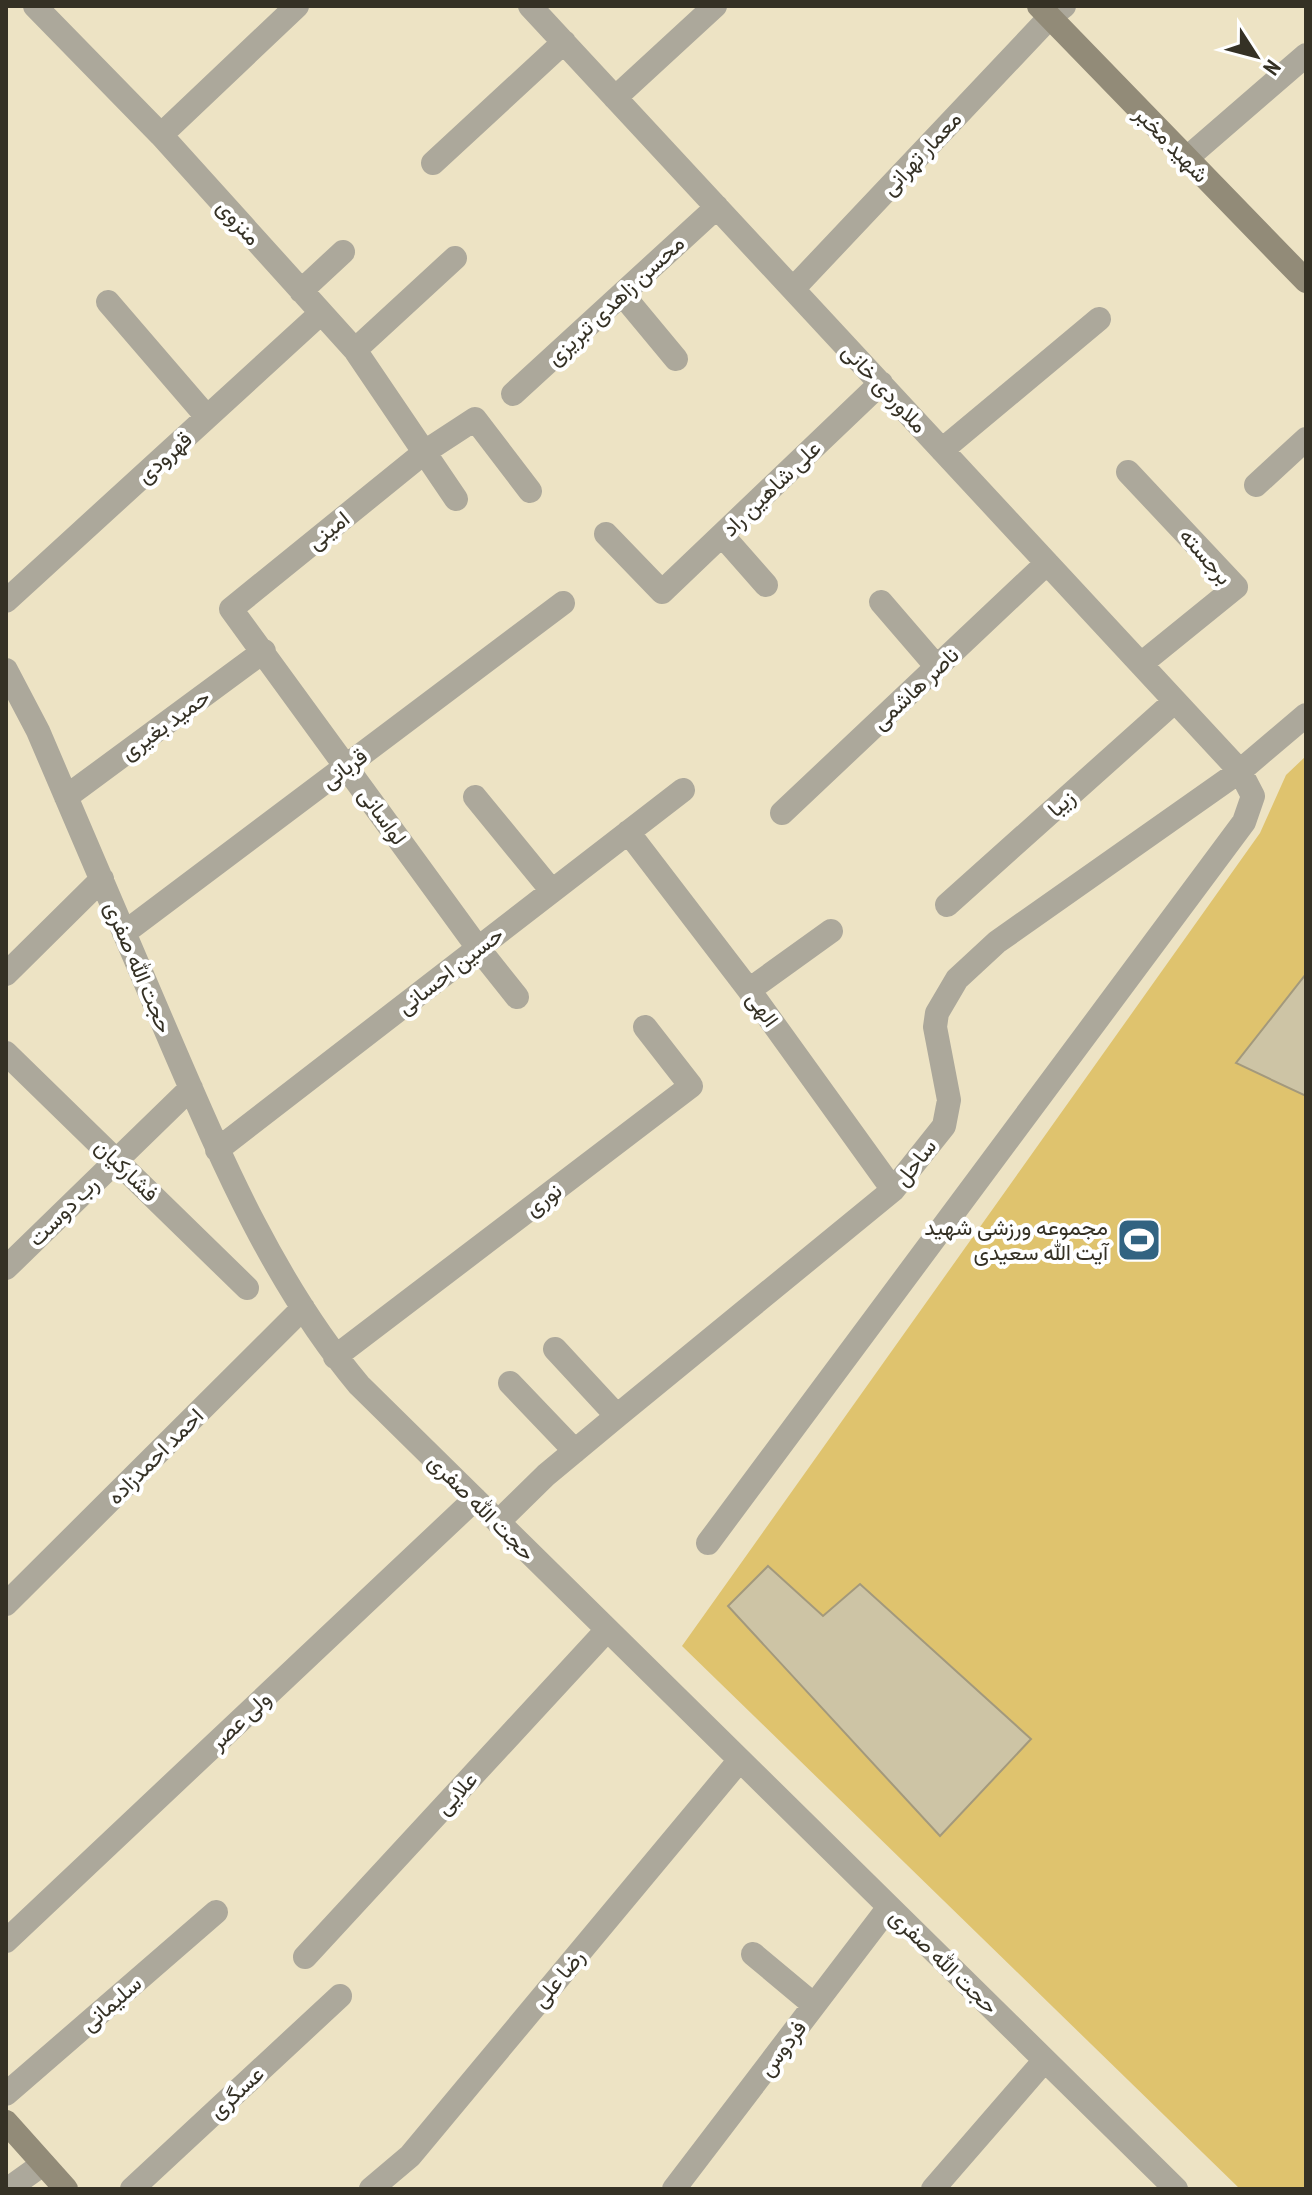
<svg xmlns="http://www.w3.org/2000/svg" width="1312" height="2195" font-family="'PT Sans Narrow',Vazirmatn,sans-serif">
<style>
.green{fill:#dfc36e}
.building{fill:#cdc4a5;stroke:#a3997c;stroke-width:2}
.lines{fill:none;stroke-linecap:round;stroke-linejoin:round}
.minor{stroke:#aca89b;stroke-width:24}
.secondary{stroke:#928b78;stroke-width:24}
.labels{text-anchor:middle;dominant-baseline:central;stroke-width:8;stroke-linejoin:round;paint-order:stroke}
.street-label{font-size:22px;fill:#353125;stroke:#fff}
.poi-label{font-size:22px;fill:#353125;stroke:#fff;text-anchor:end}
</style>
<rect width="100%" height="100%" fill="#ede3c4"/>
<path class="green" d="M 1306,756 L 1306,2189 L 1240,2189 L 682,1646 L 1260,833 L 1286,775 Z"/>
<path class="building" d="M 1306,974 L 1306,1096 L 1236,1063 Z
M 768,1566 L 823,1616 L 860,1584 L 1031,1739 L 940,1836 L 728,1606 Z"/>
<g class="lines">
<path class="minor" d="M 35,6 L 161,135 L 355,350 L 456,499
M 530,6 L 1240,771 L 1253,796 L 1244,822 L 708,1543
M 615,98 L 715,6
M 161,135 L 297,6
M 1187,158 L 1306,55
M 433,163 L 564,42
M 793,289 L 1050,17 L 1064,6
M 301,291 L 343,252
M 622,294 L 676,359
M 108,302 L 207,417
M 355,350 L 455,258
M 513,394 L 717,207
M 942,450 L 1099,319
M 1128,472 L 1236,587 L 1141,664
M 1256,485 L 1306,439
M 606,534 L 662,592 L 881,383
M 722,535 L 766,585
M 6,601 L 321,313
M 881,602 L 937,667
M 6,670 L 38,731 C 81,832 124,932 167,1033 C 220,1156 272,1281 359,1385 L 1176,2189
M 66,797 L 264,651
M 475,797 L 552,891
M 782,813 L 1047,563
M 628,832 L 749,990 L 893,1190
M 947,905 L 1175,701
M 124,933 L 563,603
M 6,974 L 102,879
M 749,990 L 831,931
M 517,997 L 478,948 L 231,609 L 426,451 L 475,419 L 530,491
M 6,1053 L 247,1288
M 217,1150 L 683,790
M 6,1268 L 191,1088
M 555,1349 L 617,1416
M 335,1357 L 691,1086 L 645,1027
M 510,1383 L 575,1451
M 498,1522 L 546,1475 L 617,1416 L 893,1190 L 944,1126 L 949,1100 L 935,1027 L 937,1013 L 957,979 L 997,942 L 1240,771 L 1306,715
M 6,1604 L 303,1308
M 6,1941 L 475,1499
M 753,1954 L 814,2005
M 305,1957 L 607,1630
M 6,2094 L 216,1912
M 8,2189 L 43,2164
M 132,2189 L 340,1996
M 371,2189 L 410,2156 L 739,1761
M 674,2189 L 889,1907
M 933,2189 L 1045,2060"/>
<path class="secondary" d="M 1039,6 L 1306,281
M 6,2122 L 66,2189"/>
</g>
<defs>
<g id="stadium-square" transform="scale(2.3)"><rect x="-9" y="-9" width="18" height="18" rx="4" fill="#326381" stroke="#fff"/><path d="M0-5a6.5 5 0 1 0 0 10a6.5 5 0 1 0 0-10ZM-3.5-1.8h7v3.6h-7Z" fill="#fff"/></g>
</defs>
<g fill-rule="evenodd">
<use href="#stadium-square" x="1139" y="1240"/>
</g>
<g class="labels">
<g class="street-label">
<text transform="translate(1172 144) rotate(46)">شهید مخبر</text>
<text transform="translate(921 153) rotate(-47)">معمار تهرانی</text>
<text transform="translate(239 222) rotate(48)">منزوی</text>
<text transform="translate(615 300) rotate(-43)">محسن زاهدی تبریزی</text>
<text transform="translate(885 388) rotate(47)">ملاوردی خانی</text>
<text transform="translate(164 457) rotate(-42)">قهرودی</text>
<text transform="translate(771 488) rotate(-44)">علی شاهین راد</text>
<text transform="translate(328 530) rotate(-39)">امینی</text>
<text transform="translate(1206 556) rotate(49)">برجسته</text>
<text transform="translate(915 688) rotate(-43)">ناصر هاشمی</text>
<text transform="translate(165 724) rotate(-36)">حمید بغیری</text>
<text transform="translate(344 768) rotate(-37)">قربانی</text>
<text transform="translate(1061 803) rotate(-42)">زیبا</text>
<text transform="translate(383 816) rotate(54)">لواسانی</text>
<text transform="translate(139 967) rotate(67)">حجت الله صفری</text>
<text transform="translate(450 970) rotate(-38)">حسین احسانی</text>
<text transform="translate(763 1009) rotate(54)">الهی</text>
<text transform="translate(915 1162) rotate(-52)">ساحل</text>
<text transform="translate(127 1170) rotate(44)">فشارکیان</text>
<text transform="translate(543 1199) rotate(-37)">نوری</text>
<text transform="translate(63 1211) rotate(-45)">رب دوست</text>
<text transform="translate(155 1456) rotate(-45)">احمد احمدزاده</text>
<text transform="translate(482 1507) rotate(45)">حجت الله صفری</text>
<text transform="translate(240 1720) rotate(-43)">ولی عصر</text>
<text transform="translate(456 1793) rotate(-47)">علایی</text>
<text transform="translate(944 1961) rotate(44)">حجت الله صفری</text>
<text transform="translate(558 1978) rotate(-50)">رضا علی</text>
<text transform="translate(111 2003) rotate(-41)">سلیمانی</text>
<text transform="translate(782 2048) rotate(-53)">فردوس</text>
<text transform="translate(236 2092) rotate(-43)">عسگری</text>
</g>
<g class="poi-label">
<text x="1108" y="1227">مجموعه ورزشی شهید<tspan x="1108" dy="25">آیت‌ الله سعیدی</tspan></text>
</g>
</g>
<rect width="1312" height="2195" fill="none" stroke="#353125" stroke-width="16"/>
<g transform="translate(1256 56) rotate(126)" stroke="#ffffff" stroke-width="6" paint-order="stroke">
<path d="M0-6L14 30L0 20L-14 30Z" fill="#353125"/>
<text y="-12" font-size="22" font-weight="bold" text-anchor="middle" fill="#353125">N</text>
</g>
</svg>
